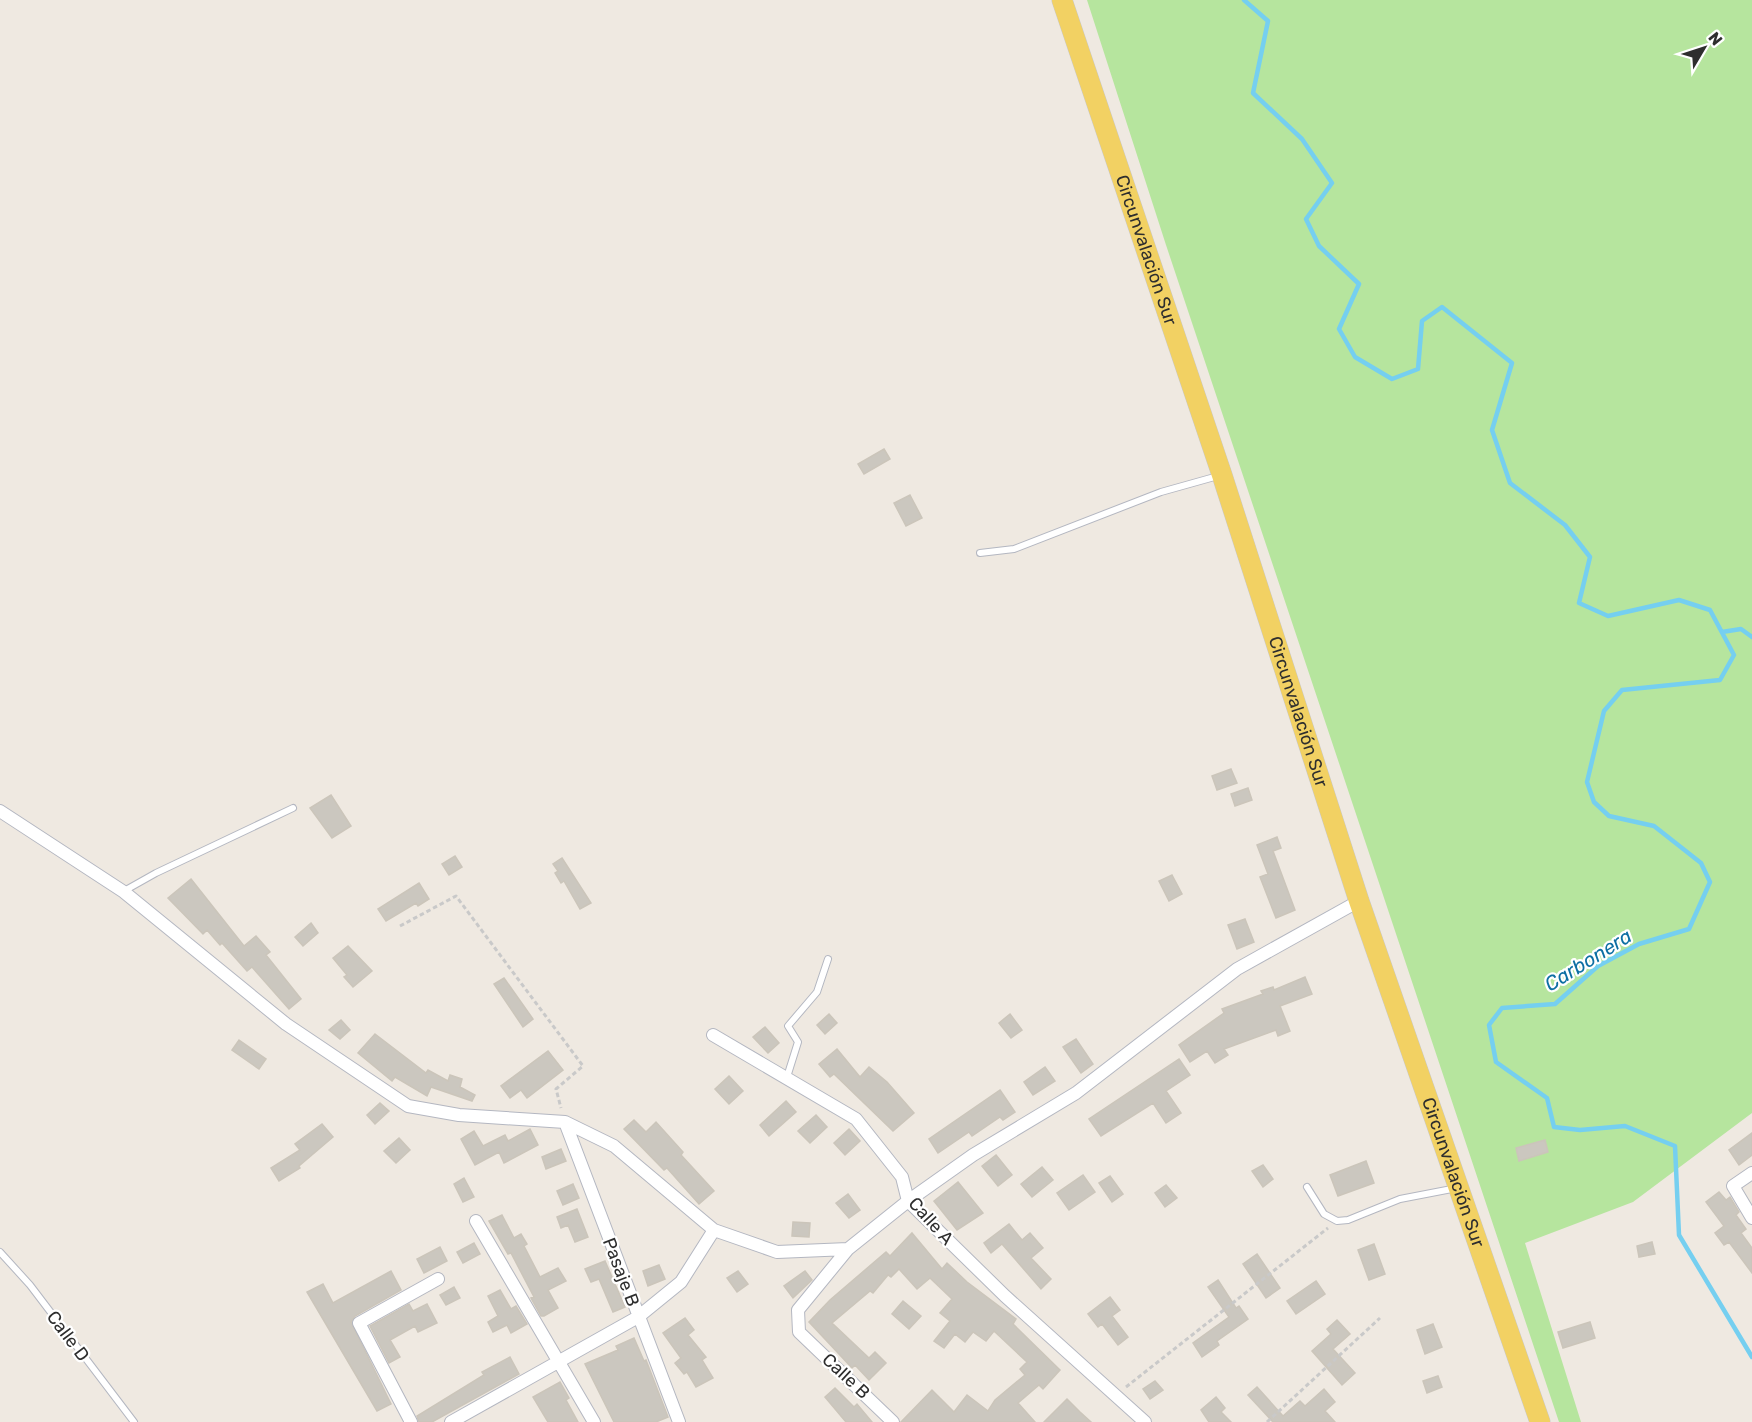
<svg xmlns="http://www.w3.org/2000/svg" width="1752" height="1422" font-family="Rubik,sans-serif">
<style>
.green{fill:#b6e59e}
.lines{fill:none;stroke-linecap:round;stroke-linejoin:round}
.stream{stroke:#75cff0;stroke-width:4.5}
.building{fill:#cbc7bf;stroke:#cbc5ba;stroke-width:1.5}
.lane-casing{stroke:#b4b7c1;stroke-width:8}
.street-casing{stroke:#b4b7c1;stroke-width:14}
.primary-casing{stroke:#c9c9c9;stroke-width:21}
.path{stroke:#c9c9c9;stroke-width:3;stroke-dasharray:4.5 3;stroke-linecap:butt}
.lane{stroke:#fff;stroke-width:6}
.street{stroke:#fff;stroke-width:12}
.primary{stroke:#f2d163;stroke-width:20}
.labels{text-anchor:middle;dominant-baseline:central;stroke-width:4.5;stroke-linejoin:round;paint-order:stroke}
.street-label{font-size:18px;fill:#2e2e2e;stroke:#fff}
.water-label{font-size:20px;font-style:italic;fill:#0d6fa3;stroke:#fff}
</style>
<rect width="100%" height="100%" fill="#efe9e1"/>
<path class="green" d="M 1087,0 L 1752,0 L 1752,1113 L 1633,1202 L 1525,1243 L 1581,1422 L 1559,1422 L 1166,245 Z"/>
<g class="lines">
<path class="stream" d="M 1244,0 L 1268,21 L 1253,93 L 1302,139 L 1332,183 L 1306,219 L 1319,246 L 1359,284 L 1339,329 L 1355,357 L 1392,379 L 1418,369 L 1422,321 L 1442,307 L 1512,363 L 1492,430 L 1510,483 L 1565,525 L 1590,557 L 1579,603 L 1608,616 L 1679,600 L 1710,610 L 1734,655 L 1720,680 L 1622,690 L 1604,711 L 1587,782 L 1594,802 L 1609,816 L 1654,826 L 1701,863 L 1710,882 L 1689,929 L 1639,944 L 1598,966 L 1555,1004 L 1502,1008 L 1489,1025 L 1496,1062 L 1547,1098 L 1554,1127 L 1580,1130 L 1625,1126 L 1675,1146 L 1679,1235 L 1752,1357
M 1722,632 L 1741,629 L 1752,637"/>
</g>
<path class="building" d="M 884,449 L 890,459 L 864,474 L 858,464 Z
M 910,495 L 922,518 L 906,526 L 894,503 Z
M 1231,769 L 1237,783 L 1217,790 L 1212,776 Z
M 1248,788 L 1252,800 L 1235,806 L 1231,794 Z
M 331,795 L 351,826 L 332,838 L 310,808 Z
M 1277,837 L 1281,848 L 1273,851 L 1295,910 L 1276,918 L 1260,877 L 1268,874 L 1257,845 Z
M 455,856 L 462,867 L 449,875 L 442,864 Z
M 562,858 L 591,903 L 580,909 L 564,881 L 561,883 L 555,873 L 558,871 L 553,864 Z
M 1172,875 L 1182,894 L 1169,901 L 1159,881 Z
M 191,879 L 244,946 L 256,936 L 270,952 L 266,955 L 301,999 L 289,1009 L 252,967 L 247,971 L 222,943 L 220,945 L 207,930 L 203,934 L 168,898 Z
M 419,883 L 429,899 L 418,906 L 416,903 L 386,921 L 378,909 Z
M 1245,919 L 1254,942 L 1237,949 L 1228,925 Z
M 311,923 L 318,933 L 303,946 L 295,937 Z
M 348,946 L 372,971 L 353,987 L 344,977 L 347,975 L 333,958 Z
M 1305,977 L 1312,994 L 1280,1006 L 1290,1031 L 1278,1036 L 1276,1030 L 1224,1049 L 1228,1055 L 1215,1063 L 1207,1051 L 1190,1062 L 1179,1045 L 1224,1013 L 1222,1009 L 1263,994 L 1261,991 L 1273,987 L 1274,990 Z
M 504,978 L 533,1019 L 523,1027 L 494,984 Z
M 829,1014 L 837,1023 L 825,1034 L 817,1025 Z
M 1010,1014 L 1022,1030 L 1011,1038 L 999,1023 Z
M 341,1020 L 350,1030 L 340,1039 L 329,1030 Z
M 765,1027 L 779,1043 L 768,1053 L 753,1037 Z
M 375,1034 L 426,1073 L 428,1070 L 448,1081 L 450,1075 L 462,1079 L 460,1087 L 475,1095 L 472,1101 L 431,1087 L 427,1096 L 395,1077 L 392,1081 L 358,1053 Z
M 1076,1039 L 1093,1064 L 1081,1073 L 1063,1047 Z
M 239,1040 L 266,1059 L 259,1069 L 232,1050 Z
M 837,1049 L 860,1077 L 869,1067 L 887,1082 L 914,1113 L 893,1131 L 834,1074 L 830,1077 L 819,1064 Z
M 548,1051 L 563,1070 L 527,1098 L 521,1090 L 510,1098 L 501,1086 Z
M 1179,1059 L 1190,1075 L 1166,1091 L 1181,1113 L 1166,1123 L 1153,1103 L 1101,1136 L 1089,1119 Z
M 1045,1067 L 1055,1081 L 1033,1095 L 1024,1082 Z
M 729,1076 L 743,1091 L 729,1104 L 715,1089 Z
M 1000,1090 L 1015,1112 L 1003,1120 L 1000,1117 L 972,1136 L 969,1132 L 938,1153 L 929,1139 Z
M 786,1101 L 796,1112 L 769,1136 L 760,1125 Z
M 380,1103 L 389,1111 L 375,1124 L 367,1115 Z
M 816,1115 L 827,1127 L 810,1143 L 798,1131 Z
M 634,1120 L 646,1132 L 656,1122 L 683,1152 L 681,1155 L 714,1191 L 699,1204 L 667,1168 L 664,1170 L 624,1129 Z
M 322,1124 L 333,1137 L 299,1166 L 300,1168 L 279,1181 L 271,1168 L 300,1150 L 295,1144 Z
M 530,1129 L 538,1145 L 504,1163 L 499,1152 L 475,1165 L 461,1139 L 474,1131 L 483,1146 L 505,1135 L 508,1141 Z
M 849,1129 L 860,1141 L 845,1155 L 834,1143 Z
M 1752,1133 L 1752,1155 L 1739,1165 L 1729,1150 Z
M 399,1138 L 410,1150 L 396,1163 L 384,1151 Z
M 1545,1140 L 1548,1152 L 1519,1161 L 1516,1148 Z
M 561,1149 L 566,1161 L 546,1169 L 542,1157 Z
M 996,1155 L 1012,1175 L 998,1186 L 982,1166 Z
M 1366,1161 L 1374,1183 L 1338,1196 L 1330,1175 Z
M 1263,1165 L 1273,1179 L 1263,1187 L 1252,1171 Z
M 1042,1167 L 1053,1180 L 1032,1197 L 1021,1184 Z
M 1083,1175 L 1095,1192 L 1069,1210 L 1057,1193 Z
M 1110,1176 L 1123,1194 L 1112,1202 L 1099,1183 Z
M 464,1178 L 474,1197 L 463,1202 L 454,1184 Z
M 958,1182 L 983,1213 L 957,1230 L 934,1201 Z
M 573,1184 L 579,1198 L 563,1205 L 557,1191 Z
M 1166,1185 L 1177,1198 L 1165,1207 L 1155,1193 Z
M 1719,1192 L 1726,1200 L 1730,1197 L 1739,1212 L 1736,1215 L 1746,1229 L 1741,1233 L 1752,1248 L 1752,1273 L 1729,1242 L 1724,1245 L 1715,1233 L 1724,1226 L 1706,1202 Z
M 848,1194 L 860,1210 L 849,1218 L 836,1203 Z
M 577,1209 L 588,1237 L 575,1242 L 568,1225 L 561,1228 L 557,1217 Z
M 502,1215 L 514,1238 L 521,1234 L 527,1244 L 524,1246 L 540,1277 L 558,1268 L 566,1281 L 548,1290 L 558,1308 L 544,1316 L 541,1316 L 531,1298 L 534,1297 L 511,1253 L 508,1254 L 489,1221 Z
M 793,1222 L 810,1223 L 809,1237 L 792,1236 Z
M 1009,1224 L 1022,1240 L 1030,1233 L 1043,1248 L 1031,1258 L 1051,1279 L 1041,1289 L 1002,1244 L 991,1253 L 984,1243 Z
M 912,1233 L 942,1269 L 947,1263 L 967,1282 L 1016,1319 L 1013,1324 L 1060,1370 L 1043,1389 L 1039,1385 L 1018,1403 L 1035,1422 L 901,1422 L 932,1390 L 954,1412 L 967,1395 L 988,1411 L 995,1400 L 1025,1375 L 1020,1369 L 1027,1362 L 994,1331 L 986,1341 L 973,1332 L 965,1342 L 955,1334 L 944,1348 L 934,1341 L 950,1321 L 940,1313 L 952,1299 L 930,1278 L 917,1289 L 899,1269 L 891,1277 L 888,1275 L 873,1293 L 870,1291 L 832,1323 L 869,1358 L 875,1352 L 886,1363 L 869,1380 L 855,1365 L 852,1368 L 809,1322 L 830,1300 L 886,1252 L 890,1256 Z
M 1652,1242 L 1655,1254 L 1639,1257 L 1637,1246 Z
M 474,1243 L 480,1254 L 463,1263 L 457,1252 Z
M 1374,1244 L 1385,1274 L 1369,1280 L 1358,1250 Z
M 440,1247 L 447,1261 L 424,1273 L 417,1259 Z
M 1257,1254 L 1280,1288 L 1266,1298 L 1243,1264 Z
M 605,1261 L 625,1307 L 613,1312 L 599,1279 L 591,1282 L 585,1269 Z
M 659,1265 L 665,1279 L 648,1286 L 643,1271 Z
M 391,1271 L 401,1290 L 355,1316 L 351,1322 L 391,1404 L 377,1411 L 307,1292 L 323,1284 L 333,1303 Z
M 738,1271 L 748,1284 L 737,1292 L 727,1278 Z
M 805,1271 L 812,1280 L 793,1298 L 784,1286 Z
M 1218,1280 L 1236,1308 L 1239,1306 L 1248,1319 L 1217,1341 L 1219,1345 L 1202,1357 L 1193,1343 L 1229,1317 L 1208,1287 Z
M 1316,1281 L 1325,1294 L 1296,1314 L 1287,1301 Z
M 454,1287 L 460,1298 L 446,1305 L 440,1295 Z
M 500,1290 L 511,1309 L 516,1306 L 527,1324 L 511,1333 L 507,1325 L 493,1332 L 488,1322 L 498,1316 L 488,1296 Z
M 1110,1297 L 1120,1310 L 1112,1316 L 1128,1337 L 1118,1345 L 1102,1324 L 1098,1327 L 1088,1314 Z
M 903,1301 L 921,1316 L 909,1329 L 892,1314 Z
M 409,1304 L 413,1311 L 427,1304 L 437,1323 L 418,1332 L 415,1326 L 390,1340 L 400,1357 L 389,1363 L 370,1326 Z
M 685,1318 L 694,1330 L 688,1335 L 706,1357 L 702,1360 L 713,1378 L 696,1387 L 687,1372 L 684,1374 L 675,1363 L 681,1358 L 663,1333 Z
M 1337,1320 L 1350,1334 L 1333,1349 L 1355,1373 L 1342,1385 L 1312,1351 L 1331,1334 L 1327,1329 Z
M 1590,1322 L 1595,1338 L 1563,1348 L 1558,1332 Z
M 1433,1324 L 1442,1347 L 1425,1354 L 1417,1330 Z
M 634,1338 L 644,1361 L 646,1360 L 668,1417 L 656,1422 L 614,1422 L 585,1364 L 618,1350 L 616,1346 Z
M 510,1357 L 519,1374 L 432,1422 L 419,1422 L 417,1416 L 484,1375 L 482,1372 Z
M 1438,1376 L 1442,1387 L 1427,1393 L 1423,1381 Z
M 1155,1381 L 1163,1390 L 1150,1399 L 1143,1389 Z
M 560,1382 L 569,1398 L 566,1400 L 578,1422 L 548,1422 L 533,1397 Z
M 1257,1387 L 1283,1416 L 1300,1401 L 1305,1406 L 1324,1389 L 1335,1402 L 1325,1411 L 1335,1422 L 1273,1422 L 1248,1395 Z
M 835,1388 L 854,1407 L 857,1404 L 872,1422 L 846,1422 L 825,1397 Z
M 1216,1397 L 1225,1408 L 1221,1412 L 1231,1422 L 1209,1422 L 1201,1410 Z
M 1067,1399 L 1080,1412 L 1091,1422 L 1044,1422 Z"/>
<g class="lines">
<g class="lane-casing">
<path id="lane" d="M 980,553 L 1014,549 L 1161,492 L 1218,476
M 124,891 L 156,873 L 293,808
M 787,1077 L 798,1042 L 788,1026 L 817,992 L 828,959
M 1307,1187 L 1324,1214 L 1337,1221 L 1348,1220 L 1400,1199 L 1457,1188
M 0,1252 L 30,1285 L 134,1422"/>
</g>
<g class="street-casing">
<path id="street" d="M 0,811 L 124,892 L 286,1024 L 408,1106 L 459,1115 L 565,1122 L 614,1146 L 714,1230 L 777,1252 L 848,1249
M 713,1035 L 856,1119 L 902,1177 L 908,1201 L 1005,1296 L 1145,1422
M 565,1122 L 679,1422
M 1752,1173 L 1733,1186 L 1752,1218
M 476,1221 L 594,1422
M 411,1422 L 359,1323 L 438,1279
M 451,1422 L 638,1317 L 681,1282 L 714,1230
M 893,1422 L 799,1332 L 798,1310 L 848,1249 L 908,1201 L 973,1155 L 1076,1093 L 1237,969 L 1359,901"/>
</g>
<g class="primary-casing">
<g id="primary">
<path id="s1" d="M 1062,0 L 1222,475 L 1359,901 L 1540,1422"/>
</g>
</g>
<path class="path" d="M 400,926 L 456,896 L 583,1066 L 556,1089 L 561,1108
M 1126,1387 L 1328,1228
M 1267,1422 L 1380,1318"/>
<use href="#lane" class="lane"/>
<use href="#street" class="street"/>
<use href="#primary" class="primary"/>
</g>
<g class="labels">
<g class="street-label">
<text stroke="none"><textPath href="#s1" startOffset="264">Circunvalación Sur</textPath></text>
<text stroke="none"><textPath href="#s1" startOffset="750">Circunvalación Sur</textPath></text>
<text stroke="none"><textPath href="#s1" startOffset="1236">Circunvalación Sur</textPath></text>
<text transform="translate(931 1221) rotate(48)">Calle A</text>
<text transform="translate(621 1272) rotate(69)">Pasaje B</text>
<text transform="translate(68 1336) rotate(53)">Calle D</text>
<text transform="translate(846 1376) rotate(43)">Calle B</text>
</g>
<g class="water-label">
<text transform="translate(1588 960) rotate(-32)">Carbonera</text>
</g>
</g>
<g transform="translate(1704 48) rotate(51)" stroke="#ffffff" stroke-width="4.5" paint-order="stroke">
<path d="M0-4.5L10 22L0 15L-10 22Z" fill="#2e2e2e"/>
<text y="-9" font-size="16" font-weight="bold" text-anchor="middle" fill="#2e2e2e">N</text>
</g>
</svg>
